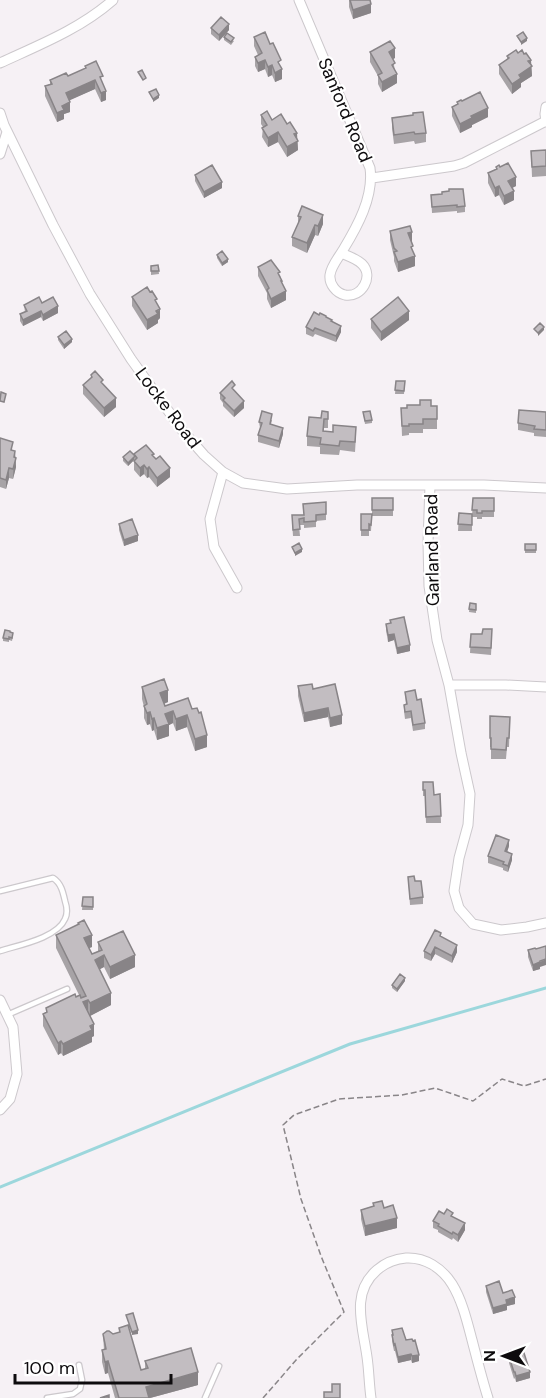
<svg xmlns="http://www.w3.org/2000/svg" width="546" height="1398" font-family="'DM Sans',sans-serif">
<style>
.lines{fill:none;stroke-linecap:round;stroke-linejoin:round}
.stream{stroke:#9cd7dc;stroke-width:3}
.service-casing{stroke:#ccc8cc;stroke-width:7}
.minor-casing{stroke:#ccc8cc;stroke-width:11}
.path{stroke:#898588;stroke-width:1.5;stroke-dasharray:6 3;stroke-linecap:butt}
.service{stroke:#fff;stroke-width:4.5}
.minor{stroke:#fff;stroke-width:9}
.wall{fill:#a7a3a6}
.shaded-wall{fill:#888487}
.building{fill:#c2bdc1;stroke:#888487;stroke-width:1.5}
.labels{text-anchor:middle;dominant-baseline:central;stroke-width:4.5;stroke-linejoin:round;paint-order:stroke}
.street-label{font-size:18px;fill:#0d0b0d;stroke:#fff}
</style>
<rect width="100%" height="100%" fill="#f6f1f5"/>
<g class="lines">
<path class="stream" d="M 0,1187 L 350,1044 L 546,988"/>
<g class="service-casing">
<path id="service" d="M 0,891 L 53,878 C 61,883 63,892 65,901 C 67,907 68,913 65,919 C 57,938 19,945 0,951
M 7,1015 L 67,989
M 47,1398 L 73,1394 L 80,1389 L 82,1380 L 79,1365
M 205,1398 L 219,1366"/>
</g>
<g class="minor-casing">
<path id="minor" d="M 299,0 L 370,168 C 374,197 357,227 343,250 C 339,257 331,266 330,275 C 329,284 336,293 345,295 C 362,298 374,276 362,264 C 357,259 348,256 341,253
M 0,63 C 39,45 80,29 113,0
M 546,107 L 545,114 L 546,122
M 0,113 L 4,125 L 53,225 L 90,294 L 131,359 L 182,430 L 204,455 L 223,472 L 243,483 L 287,489 L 357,485 L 484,485 L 546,488
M 0,154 L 7,132
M 372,178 L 454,166 L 464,163 L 546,121
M 223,472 L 210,519 L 214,547 L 237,588
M 430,485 L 428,543 L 429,586 L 437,640 L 449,685 L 461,753 L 470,794 L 468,825 L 459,858 L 454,891 L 459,908 L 473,924 L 501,930 L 527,927 L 546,923
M 449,685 L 506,685 L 546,687
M 0,1000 L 13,1027 L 17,1074 L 10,1099 L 0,1110
M 371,1398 C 369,1384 369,1370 367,1357 C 363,1327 350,1293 377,1270 C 385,1263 395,1259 406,1258 C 425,1257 442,1268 452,1284 C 462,1300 467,1321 472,1340 C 477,1359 482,1379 488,1398"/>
</g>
<path class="path" d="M 263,1398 L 297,1359 L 344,1312 L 321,1256 L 301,1199 L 283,1125 L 294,1115 L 339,1099 L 402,1095 L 435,1088 L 473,1101 L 502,1079 L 524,1086 L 546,1079"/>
<use href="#service" class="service"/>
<use href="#minor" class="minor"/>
</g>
<path class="wall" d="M 349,0 L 370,0 L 371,13 L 353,19 L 349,7 Z
M 211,28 L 229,30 L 219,41 L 211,34 Z
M 224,37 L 234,41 L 231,45 L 224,40 Z
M 254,37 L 281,67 L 282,79 L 275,82 L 272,75 L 268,77 L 265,69 L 258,72 L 255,66 L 255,57 L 258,55 L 254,46 Z
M 370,52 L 395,58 L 393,59 L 397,83 L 382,92 L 378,84 L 378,76 L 370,62 Z
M 518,53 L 531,65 L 532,76 L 521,83 L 521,87 L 512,94 L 499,74 L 499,65 L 507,59 L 507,56 Z
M 85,66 L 103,84 L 106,100 L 101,102 L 95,89 L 69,100 L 70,112 L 64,114 L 64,119 L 57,122 L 45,96 L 45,86 L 50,84 L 50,80 L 68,76 L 85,69 Z
M 462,101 L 488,117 L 472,125 L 472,127 L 460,133 L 452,116 L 452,107 L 457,105 L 457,102 Z
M 261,115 L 272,120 L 297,138 L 298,150 L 287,157 L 278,142 L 268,147 L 262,137 L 263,127 L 261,124 Z
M 392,118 L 426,133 L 426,142 L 415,144 L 414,141 L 394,144 L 392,128 Z
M 546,150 L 546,176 L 532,177 L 531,151 Z
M 496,167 L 500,167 L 516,186 L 512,188 L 514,200 L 504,205 L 499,195 L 495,197 L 488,183 L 488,173 L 496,169 Z
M 195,175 L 222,188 L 204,198 L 195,181 Z
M 431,195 L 465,206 L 465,212 L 457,213 L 457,211 L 432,213 Z
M 298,216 L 323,224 L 318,236 L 315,235 L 307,253 L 292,246 L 292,237 L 298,225 Z
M 390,231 L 412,242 L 411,242 L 415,266 L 398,272 L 394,261 L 394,257 L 390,240 Z
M 217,255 L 228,262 L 222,266 L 217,258 Z
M 158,265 L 159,274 L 151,275 L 151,266 Z
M 258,267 L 280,275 L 286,300 L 271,308 L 267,299 L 267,293 L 258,276 Z
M 132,297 L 157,304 L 160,318 L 158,320 L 158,323 L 147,330 L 132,306 Z
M 42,303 L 58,313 L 43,321 L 41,317 L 23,326 L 20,321 L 20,314 L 25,312 L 24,305 Z
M 326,317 L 332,322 L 341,332 L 336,342 L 315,334 L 313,337 L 306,334 L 306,327 Z
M 371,319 L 409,320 L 381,341 L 371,328 Z
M 58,337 L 72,342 L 64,349 L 58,340 Z
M 91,375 L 103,384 L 116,407 L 104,417 L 83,394 L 83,385 L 91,378 Z
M 396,381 L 405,381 L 404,394 L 395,394 Z
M 235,391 L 244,408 L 234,417 L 223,406 L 223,403 L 220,399 L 220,393 Z
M 437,406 L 437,429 L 423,429 L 423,433 L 409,433 L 409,435 L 402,436 L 401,408 Z
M 328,412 L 328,428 L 324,428 L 324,431 L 356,436 L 355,452 L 340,450 L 339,455 L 320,454 L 320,447 L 307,446 L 307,436 L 321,418 Z
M 363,412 L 372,420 L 372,423 L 365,424 Z
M 546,412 L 546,437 L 534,436 L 534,433 L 518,430 L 518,423 Z
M 272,420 L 271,424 L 283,434 L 279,448 L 258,442 L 258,435 L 260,428 L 259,422 Z
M 0,438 L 13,451 L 15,457 L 16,467 L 13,479 L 9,478 L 6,489 L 0,487 Z
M 134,454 L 154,457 L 170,477 L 157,487 L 149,477 L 147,478 L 144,474 L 140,477 L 134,470 L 134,460 L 128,466 L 123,461 L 123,457 L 134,456 Z
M 372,498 L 393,498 L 393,516 L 372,516 Z
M 473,498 L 494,498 L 494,517 L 482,517 L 482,519 L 477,519 L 477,517 L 472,517 Z
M 326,502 L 326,520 L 316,521 L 316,527 L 304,528 L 304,525 L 299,525 L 300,536 L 293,536 L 292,521 L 304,515 L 303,504 Z
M 459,513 L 472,514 L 472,531 L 458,531 Z
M 361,514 L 372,514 L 371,531 L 369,531 L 369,536 L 361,536 Z
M 119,524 L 138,541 L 124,546 L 119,530 Z
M 525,544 L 536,544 L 536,553 L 525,553 Z
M 470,603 L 476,604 L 476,613 L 469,612 Z
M 390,620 L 410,651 L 397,654 L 394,640 L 388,642 L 386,630 L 386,624 L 390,623 Z
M 10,632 L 13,636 L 12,641 L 9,640 L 9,642 L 3,641 L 3,638 Z
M 471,634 L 492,636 L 491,655 L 470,653 Z
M 298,686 L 313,689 L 342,724 L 330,727 L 328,717 L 304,722 L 298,696 Z
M 142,687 L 168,702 L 164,704 L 165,706 L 192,709 L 207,747 L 195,751 L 187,727 L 176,731 L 173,723 L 169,725 L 169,736 L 157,740 L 154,730 L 152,731 L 150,724 L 147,725 L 144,718 L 144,707 L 142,699 Z
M 405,692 L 417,700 L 425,723 L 425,729 L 413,731 L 411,718 L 405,719 L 404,711 L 404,705 L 406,705 Z
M 490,716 L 510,717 L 509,747 L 507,747 L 506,759 L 491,759 L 491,747 L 490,747 Z
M 423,782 L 434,795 L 440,794 L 441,823 L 426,823 L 425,796 L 423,796 Z
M 509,846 L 507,852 L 512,860 L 508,872 L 503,870 L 503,868 L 488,863 L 488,856 Z
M 408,877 L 415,881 L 423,897 L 423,904 L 410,905 Z
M 83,897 L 93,897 L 93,910 L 82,910 Z
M 78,923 L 92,947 L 89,948 L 92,954 L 98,951 L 98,942 L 135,967 L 110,979 L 104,967 L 99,969 L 111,1005 L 90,1016 L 94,1036 L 92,1037 L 92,1042 L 63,1056 L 61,1053 L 58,1055 L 43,1026 L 43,1014 L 46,1013 L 46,1008 L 79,995 L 56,948 L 56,935 L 78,925 Z
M 441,937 L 457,952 L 452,963 L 435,954 L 431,961 L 424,958 L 424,951 Z
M 536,949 L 540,969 L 533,971 L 528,957 L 528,950 Z
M 405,981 L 397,992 L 392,988 L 392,985 Z
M 373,1203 L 384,1208 L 397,1228 L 365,1236 L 361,1219 L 361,1210 L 373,1206 Z
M 444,1214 L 453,1217 L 465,1230 L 458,1242 L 453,1238 L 452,1240 L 438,1232 L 438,1230 L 433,1228 L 433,1221 Z
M 486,1286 L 503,1293 L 515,1304 L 507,1306 L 507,1310 L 493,1314 L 486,1292 Z
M 119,1328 L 141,1370 L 145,1369 L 145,1361 L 198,1385 L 150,1398 L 115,1398 L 108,1373 L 105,1374 L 102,1362 L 102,1350 L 104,1350 L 103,1334 L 113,1334 L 119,1333 Z
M 392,1330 L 406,1340 L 419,1361 L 412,1363 L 411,1360 L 398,1363 L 395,1351 L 394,1351 L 392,1341 Z
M 509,1351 L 521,1353 L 530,1378 L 516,1382 L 515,1378 L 514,1379 L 509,1363 Z"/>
<path class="shaded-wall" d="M 371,4 L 371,13 L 353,19 L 353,10 Z
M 229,24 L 229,30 L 219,41 L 219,35 Z
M 527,38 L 527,41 L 521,45 L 521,42 Z
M 395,48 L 395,58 L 389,61 L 389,52 Z
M 265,60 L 265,69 L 258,72 L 258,63 Z
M 531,60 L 532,76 L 521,83 L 521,87 L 512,94 L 512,84 L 528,61 Z
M 272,65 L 272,75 L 268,77 L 268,67 Z
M 282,69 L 282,79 L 275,82 L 275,73 Z
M 397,74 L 397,83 L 382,92 L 382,82 Z
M 95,80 L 95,89 L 66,102 L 66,93 Z
M 106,91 L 106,100 L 101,102 L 101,93 Z
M 159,95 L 159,98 L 153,102 L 153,99 Z
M 70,102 L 70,112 L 64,114 L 64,119 L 57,122 L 57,113 L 62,106 Z
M 488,108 L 488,117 L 472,125 L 472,127 L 460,133 L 460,124 L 471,116 Z
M 278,132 L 278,142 L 268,147 L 268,138 Z
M 297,133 L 298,150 L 287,157 L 287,147 L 294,134 Z
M 516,177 L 516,186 L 508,190 L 508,181 Z
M 222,182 L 222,188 L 204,198 L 204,192 Z
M 499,186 L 499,195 L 495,197 L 495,188 Z
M 514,191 L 514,200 L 504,205 L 504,196 Z
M 323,215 L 323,224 L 318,236 L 318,226 Z
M 315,225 L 315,235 L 307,253 L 307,243 Z
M 412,232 L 412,242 L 408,242 L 408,233 Z
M 415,256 L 415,266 L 398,272 L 398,262 Z
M 228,259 L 228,262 L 222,266 L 222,263 Z
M 286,291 L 286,300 L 271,308 L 271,299 Z
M 58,306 L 58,313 L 43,321 L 43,315 Z
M 160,309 L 160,318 L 158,320 L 158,323 L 147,330 L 147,320 Z
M 41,311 L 41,317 L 23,326 L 23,320 Z
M 409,311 L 409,320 L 381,341 L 381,332 Z
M 341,326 L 341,332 L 336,342 L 336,336 Z
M 544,327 L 544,330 L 538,336 L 538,333 Z
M 72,339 L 72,342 L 64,349 L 64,345 Z
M 116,398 L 116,407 L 104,417 L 104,408 Z
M 244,401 L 244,408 L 234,417 L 234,411 Z
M 283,428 L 283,434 L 279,448 L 279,441 Z
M 15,451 L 16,467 L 13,479 L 14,457 Z
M 134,457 L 134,460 L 128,466 L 128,463 Z
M 144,465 L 144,474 L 140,477 L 140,468 Z
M 149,467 L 149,477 L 147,478 L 147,469 Z
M 9,468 L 9,478 L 6,489 L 6,480 Z
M 170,468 L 170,477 L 157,487 L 157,478 Z
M 138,535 L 138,541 L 124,546 L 124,540 Z
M 302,549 L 302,552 L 295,556 L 295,553 Z
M 394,634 L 394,640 L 388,642 L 388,635 Z
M 410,645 L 410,651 L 397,654 L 397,648 Z
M 168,690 L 168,702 L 160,705 L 160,693 Z
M 328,708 L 328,717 L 304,722 L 304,713 Z
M 173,711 L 173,723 L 169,725 L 169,736 L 157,740 L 157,728 L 165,714 Z
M 150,712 L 150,724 L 147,725 L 147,713 Z
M 187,715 L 187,727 L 176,731 L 176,719 Z
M 342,715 L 342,724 L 330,727 L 330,718 Z
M 154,718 L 154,730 L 152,731 L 152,719 Z
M 207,735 L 207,747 L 195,751 L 195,739 Z
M 509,840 L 509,846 L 505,858 L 505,851 Z
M 512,854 L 512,860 L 508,872 L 508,866 Z
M 92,935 L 92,947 L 84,950 L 84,938 Z
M 457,945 L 457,952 L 452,963 L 452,956 Z
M 435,947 L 435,954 L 431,961 L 431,955 Z
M 104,955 L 104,967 L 95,972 L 95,960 Z
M 135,955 L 135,967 L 110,979 L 110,967 Z
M 546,959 L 546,965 L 540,967 L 540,969 L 533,971 L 533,965 Z
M 405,978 L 405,981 L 397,992 L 397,989 Z
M 111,993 L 111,1005 L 90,1016 L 90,1003 Z
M 88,1000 L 88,1012 L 83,1002 Z
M 94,1024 L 94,1036 L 92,1037 L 92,1042 L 63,1056 L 63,1044 Z
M 61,1041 L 61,1053 L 58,1055 L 58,1043 Z
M 397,1218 L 397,1228 L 365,1236 L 365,1226 Z
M 465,1223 L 465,1230 L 458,1242 L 458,1235 Z
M 515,1297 L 515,1304 L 507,1306 L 507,1310 L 493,1314 L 493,1308 L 506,1300 Z
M 138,1330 L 138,1334 L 132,1335 L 132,1332 Z
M 411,1354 L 411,1360 L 398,1363 L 398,1357 Z
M 419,1355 L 419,1361 L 412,1363 L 412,1356 Z
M 108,1361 L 108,1373 L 105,1374 L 105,1362 Z
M 198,1372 L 198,1385 L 150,1398 L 146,1398 L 146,1387 Z
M 530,1372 L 530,1378 L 516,1382 L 516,1376 Z"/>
<path class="building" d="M 350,0 L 370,0 L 371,4 L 353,10 Z
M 221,17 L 229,24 L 219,35 L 211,28 Z
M 265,32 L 270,44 L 273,43 L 281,60 L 278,62 L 282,69 L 275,73 L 272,65 L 268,67 L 265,60 L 258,63 L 255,57 L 262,53 L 254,37 Z
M 523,32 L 527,38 L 521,42 L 517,36 Z
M 227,33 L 234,38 L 231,42 L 224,37 Z
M 390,41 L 395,48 L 389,52 L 395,63 L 392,65 L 397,74 L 382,82 L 378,75 L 382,73 L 370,52 Z
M 516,50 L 518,53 L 522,50 L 524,54 L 526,53 L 531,60 L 528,61 L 532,66 L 519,75 L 521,78 L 512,84 L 499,65 L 509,58 L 507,56 Z
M 96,61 L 103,76 L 100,77 L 106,91 L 101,93 L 95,80 L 66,93 L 70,102 L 62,106 L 64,110 L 57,113 L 45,86 L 52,84 L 50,80 L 66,73 L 68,76 L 86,68 L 85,66 Z
M 142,70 L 146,78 L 143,80 L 138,72 Z
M 156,89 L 159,95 L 153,99 L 149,92 Z
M 480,92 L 488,108 L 471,116 L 472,118 L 460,124 L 452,107 L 458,104 L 457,102 L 461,100 L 462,101 Z
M 267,111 L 272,120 L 281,114 L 287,124 L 290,122 L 297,133 L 294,134 L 298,141 L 287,147 L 278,132 L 268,138 L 262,128 L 267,125 L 261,115 Z
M 423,112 L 426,133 L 415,134 L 414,132 L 394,135 L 392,118 L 413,115 L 413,113 Z
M 546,150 L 546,166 L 532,167 L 531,151 Z
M 508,163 L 516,177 L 508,181 L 514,191 L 504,196 L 499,186 L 495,188 L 488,173 L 497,169 L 496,167 L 499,165 L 500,167 Z
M 212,165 L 222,182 L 204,192 L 195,175 Z
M 449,189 L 463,189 L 465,206 L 457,207 L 457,205 L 432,207 L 431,195 L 442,194 L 442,192 L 449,191 Z
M 302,206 L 323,215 L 318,226 L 315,225 L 307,243 L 292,237 L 301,217 L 298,216 Z
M 410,226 L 412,232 L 408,233 L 413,246 L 411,247 L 415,256 L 398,262 L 394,252 L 397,251 L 394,248 L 390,231 Z
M 222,251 L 228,259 L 222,263 L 217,255 Z
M 271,260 L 280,272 L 278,273 L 282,281 L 281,281 L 286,291 L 271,299 L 267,290 L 269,288 L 258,267 Z
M 158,265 L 159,271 L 151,271 L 151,266 Z
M 147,287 L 150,292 L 152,291 L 157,299 L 155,300 L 160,309 L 156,311 L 158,314 L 147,320 L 132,297 Z
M 39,297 L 42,303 L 53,297 L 58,306 L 43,315 L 41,311 L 23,320 L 20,314 L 27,311 L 24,305 Z
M 398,297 L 409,311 L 381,332 L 371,319 Z
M 314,312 L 319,315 L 320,313 L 326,316 L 326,317 L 332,320 L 331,321 L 341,326 L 336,336 L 315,328 L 313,331 L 306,327 Z
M 540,323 L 544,327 L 538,333 L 534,329 Z
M 66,331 L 72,339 L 64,345 L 58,337 Z
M 95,371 L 103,380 L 101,382 L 116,398 L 104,408 L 83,385 L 92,377 L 91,375 Z
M 232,381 L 235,385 L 232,388 L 244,401 L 234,411 L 223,400 L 225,398 L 220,393 Z
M 396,381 L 405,381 L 404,391 L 395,390 Z
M 1,392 L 6,394 L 4,402 L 0,401 Z
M 420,400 L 431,400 L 431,406 L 437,406 L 437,419 L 423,419 L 423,424 L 409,424 L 409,426 L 402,426 L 401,408 L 407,408 L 407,405 L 420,405 Z
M 519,410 L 546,412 L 546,430 L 534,429 L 535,426 L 518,423 Z
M 262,411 L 272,414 L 270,424 L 283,428 L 279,441 L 258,435 L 262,423 L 259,422 Z
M 322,411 L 328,412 L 328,419 L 324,419 L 323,431 L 333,432 L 333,425 L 356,427 L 355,442 L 340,441 L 339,446 L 320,444 L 321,438 L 307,436 L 309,417 L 321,418 Z
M 370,411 L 372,420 L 365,421 L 363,412 Z
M 0,438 L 13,442 L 11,450 L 15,451 L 14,457 L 16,458 L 13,469 L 9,468 L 6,480 L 0,478 Z
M 146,445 L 154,454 L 152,455 L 156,459 L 160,456 L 170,468 L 157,478 L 149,467 L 147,469 L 144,465 L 140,468 L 134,461 L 137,458 L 134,454 Z
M 130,451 L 135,456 L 128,463 L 123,457 Z
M 372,498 L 393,498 L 393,510 L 372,510 Z
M 473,498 L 494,498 L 494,511 L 482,511 L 482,513 L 477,513 L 477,510 L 472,510 Z
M 326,502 L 326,514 L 316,515 L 316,521 L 304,522 L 304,518 L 299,519 L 300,529 L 293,530 L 292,515 L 304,515 L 303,504 Z
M 459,513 L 472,514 L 472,525 L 458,524 Z
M 361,514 L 372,514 L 371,525 L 369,524 L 369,530 L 361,530 Z
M 132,519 L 138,535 L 124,540 L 119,524 Z
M 299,543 L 302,549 L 295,553 L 292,547 Z
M 525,544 L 536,544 L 536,550 L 525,550 Z
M 470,603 L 476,604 L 476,610 L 469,609 Z
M 404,617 L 410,645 L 397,648 L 394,634 L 388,635 L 386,624 L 391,623 L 390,620 Z
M 483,629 L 492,629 L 491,648 L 470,647 L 471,634 L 482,634 Z
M 5,630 L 10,631 L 10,632 L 13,633 L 12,638 L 9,637 L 9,639 L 3,638 Z
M 164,679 L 168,690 L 160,693 L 165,706 L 188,698 L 192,709 L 197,708 L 199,713 L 201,712 L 207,735 L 195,739 L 187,715 L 176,719 L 173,711 L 165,714 L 169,724 L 157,728 L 154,718 L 152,719 L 150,712 L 147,713 L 144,706 L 147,704 L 142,687 Z
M 312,684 L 313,689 L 335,684 L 342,715 L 330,718 L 328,708 L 304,713 L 298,686 Z
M 415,690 L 417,700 L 421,699 L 425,723 L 413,725 L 411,711 L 405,712 L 404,705 L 407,704 L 405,692 Z
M 490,716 L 510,717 L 509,738 L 507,738 L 506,750 L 491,749 L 491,738 L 490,738 Z
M 423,782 L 433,782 L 434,795 L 440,794 L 441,816 L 426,817 L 425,790 L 423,790 Z
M 496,835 L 509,840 L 505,851 L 512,854 L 508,866 L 503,864 L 504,862 L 488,856 Z
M 414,876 L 415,881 L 421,881 L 423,897 L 410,899 L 408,877 Z
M 83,897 L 93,897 L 93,907 L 82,906 Z
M 84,920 L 92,935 L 84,938 L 92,954 L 102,950 L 98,942 L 123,931 L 135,955 L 110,967 L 104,955 L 95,960 L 111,993 L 90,1003 L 88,1000 L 83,1002 L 94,1024 L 90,1026 L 92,1030 L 63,1044 L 61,1041 L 58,1043 L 43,1014 L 47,1012 L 46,1008 L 75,994 L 76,997 L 80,995 L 81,998 L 86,996 L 56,935 L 79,924 L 78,923 Z
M 435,930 L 441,933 L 440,936 L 457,945 L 452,956 L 435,947 L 431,955 L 424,951 Z
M 546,946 L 546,959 L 540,961 L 540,962 L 533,965 L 528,950 L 535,948 L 536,949 Z
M 400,974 L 405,978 L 397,989 L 392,985 Z
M 382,1201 L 384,1208 L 393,1205 L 397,1218 L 365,1226 L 361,1210 L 374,1206 L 373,1203 Z
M 447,1209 L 453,1213 L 451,1216 L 465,1223 L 458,1235 L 453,1232 L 452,1234 L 438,1226 L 439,1224 L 433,1221 L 439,1211 L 444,1214 Z
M 499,1281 L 503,1293 L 512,1290 L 515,1297 L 506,1300 L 507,1304 L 493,1308 L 486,1286 Z
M 133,1313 L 138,1330 L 132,1332 L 126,1315 Z
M 128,1325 L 141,1370 L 148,1368 L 145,1361 L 191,1348 L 198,1372 L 146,1387 L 149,1398 L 119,1398 L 108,1361 L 105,1362 L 102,1350 L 106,1349 L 103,1334 L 107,1331 L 109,1331 L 113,1334 L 120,1332 L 119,1328 Z
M 402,1328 L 406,1340 L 412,1339 L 413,1341 L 415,1340 L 419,1355 L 412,1356 L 411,1354 L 398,1357 L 395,1344 L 394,1345 L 392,1335 L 393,1335 L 392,1330 Z
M 520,1348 L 521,1353 L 524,1353 L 530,1372 L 516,1376 L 515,1372 L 514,1372 L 509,1357 L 511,1356 L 509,1351 Z
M 332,1384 L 340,1384 L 340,1398 L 324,1398 L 324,1392 L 332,1392 Z
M 109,1395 L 109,1398 L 100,1398 Z"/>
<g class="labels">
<g class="street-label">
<text transform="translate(345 110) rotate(67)">Sanford Road</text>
<text transform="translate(168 408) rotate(53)">Locke Road</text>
<text transform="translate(432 550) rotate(-91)">Garland Road</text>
</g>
</g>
<g transform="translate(504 1356) rotate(270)" stroke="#ffffff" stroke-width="4.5" paint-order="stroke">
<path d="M0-4.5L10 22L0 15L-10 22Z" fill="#0d0b0d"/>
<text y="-9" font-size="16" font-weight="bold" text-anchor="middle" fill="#0d0b0d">N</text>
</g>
<path d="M15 1374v9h156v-9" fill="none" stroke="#0d0b0d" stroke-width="3"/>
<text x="24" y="1374" font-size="18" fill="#0d0b0d" stroke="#ffffff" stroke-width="4.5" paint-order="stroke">100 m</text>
</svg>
